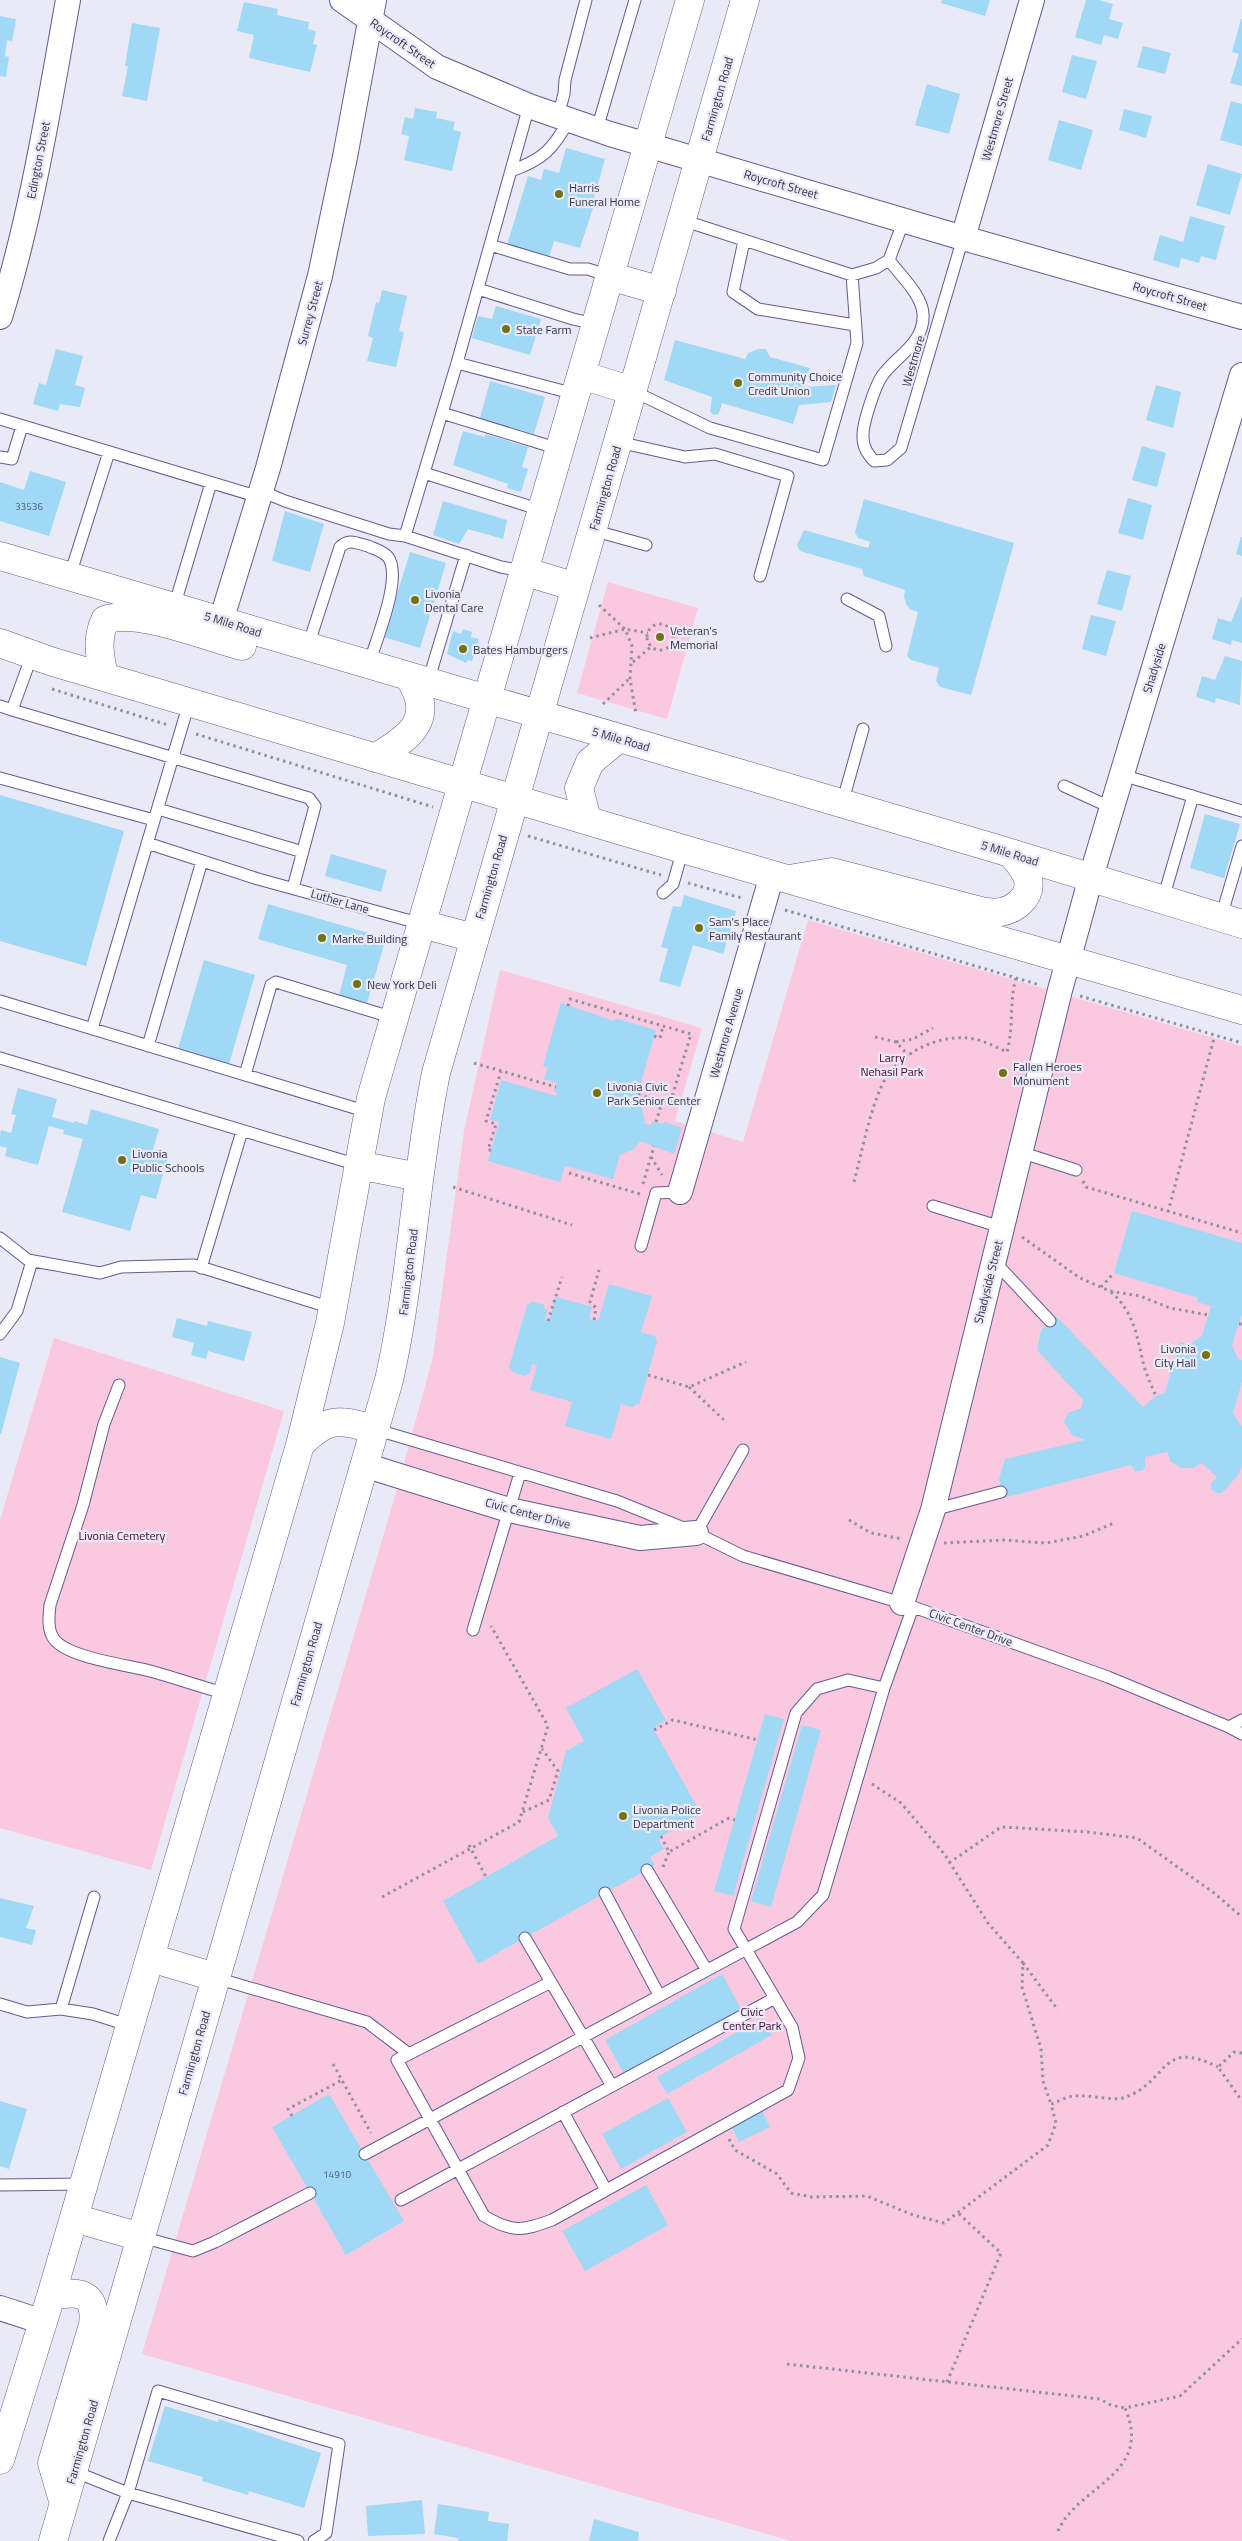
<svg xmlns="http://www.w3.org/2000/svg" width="1242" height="2541" font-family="'Titillium Web',sans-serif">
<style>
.green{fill:#fac9e0}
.building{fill:#9fd9f5}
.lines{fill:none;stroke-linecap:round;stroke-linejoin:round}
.service-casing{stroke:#625b94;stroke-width:13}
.minor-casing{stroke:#625b94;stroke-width:26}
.secondary-casing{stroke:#625b94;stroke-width:29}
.path{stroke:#918fa3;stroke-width:3;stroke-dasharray:2.5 4;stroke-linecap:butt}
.service{stroke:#fff;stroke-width:11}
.minor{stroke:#fff;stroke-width:24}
.secondary{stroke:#fff;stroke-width:28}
.poi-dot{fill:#727215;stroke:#eae9f6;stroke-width:2}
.labels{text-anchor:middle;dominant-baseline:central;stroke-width:4.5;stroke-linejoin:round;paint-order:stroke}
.number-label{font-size:10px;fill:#505c76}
.street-label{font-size:12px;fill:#35324c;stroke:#eae9f6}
.poi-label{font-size:12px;fill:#35324c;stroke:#eae9f6;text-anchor:start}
.park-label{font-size:12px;fill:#510134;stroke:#eae9f6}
</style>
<rect width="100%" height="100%" fill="#eae9f6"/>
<path class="green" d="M 608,582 L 698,608 L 667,719 L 577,693 Z
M 808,920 L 1242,1046 L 1242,2541 L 791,2541 L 142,2354 L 395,1496 L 433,1357 L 464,1131 L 500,970 L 702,1028 L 675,1121 L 743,1142 Z
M 54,1338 L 284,1411 L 151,1870 L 0,1828 L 0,1520 Z"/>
<path class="building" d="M 942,0 L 990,0 L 985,16 L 941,3 Z
M 1086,0 L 1099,0 L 1113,4 L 1109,19 L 1123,23 L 1118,39 L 1104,35 L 1101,45 L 1075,37 Z
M 244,2 L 278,9 L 277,15 L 309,22 L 308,29 L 316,31 L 313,44 L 317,45 L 310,72 L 249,58 L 254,35 L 237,31 Z
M 0,16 L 16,19 L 12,41 L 7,40 L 5,56 L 9,57 L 6,77 L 0,76 Z
M 1241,19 L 1242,19 L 1242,86 L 1230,83 L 1239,54 L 1232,52 Z
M 132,23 L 160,28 L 147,101 L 122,96 L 128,66 L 125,66 Z
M 1143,46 L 1171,53 L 1165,74 L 1137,67 Z
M 1072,55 L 1097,61 L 1086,99 L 1062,92 Z
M 927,84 L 960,94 L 949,134 L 915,125 Z
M 1231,101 L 1242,104 L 1242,146 L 1220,140 Z
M 415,108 L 437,112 L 436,118 L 455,122 L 453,130 L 461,132 L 452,171 L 404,160 L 409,136 L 401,134 L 405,117 L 413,119 Z
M 1124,109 L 1152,116 L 1146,138 L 1119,130 Z
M 1059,120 L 1093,130 L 1081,170 L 1048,160 Z
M 566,148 L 605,159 L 591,208 L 593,208 L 580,248 L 554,241 L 548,261 L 506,248 L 528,176 L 541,180 L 544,169 L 559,173 Z
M 1208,164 L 1242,174 L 1230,215 L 1196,205 Z
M 1190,216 L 1225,226 L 1216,260 L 1201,256 L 1199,263 L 1181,258 L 1179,268 L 1153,260 L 1160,235 L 1183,242 Z
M 382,290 L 407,296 L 399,331 L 404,332 L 396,367 L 367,361 L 373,338 L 368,336 L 376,302 L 379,303 Z
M 496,306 L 541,319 L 530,355 L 472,338 L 478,316 L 492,319 Z
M 675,340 L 745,359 L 748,353 L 758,349 L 766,349 L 770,357 L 810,368 L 804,387 L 836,385 L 831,402 L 799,405 L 793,424 L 722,403 L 719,414 L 713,415 L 710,411 L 712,397 L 664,380 Z
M 56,349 L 83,356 L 75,385 L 85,388 L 80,407 L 60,404 L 58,411 L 33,404 L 39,383 L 46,385 Z
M 490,381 L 545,397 L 534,434 L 480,418 Z
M 1156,385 L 1181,392 L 1173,428 L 1146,420 Z
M 463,431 L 485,437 L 485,434 L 528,447 L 522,467 L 528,469 L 521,492 L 507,488 L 508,484 L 453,465 Z
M 1142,446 L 1166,453 L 1157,487 L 1132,480 Z
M 30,471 L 66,482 L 49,536 L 0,521 L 0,482 L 24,490 Z
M 1128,498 L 1152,505 L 1143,540 L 1118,533 Z
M 864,499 L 1014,543 L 971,695 L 940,687 L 936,681 L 939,668 L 911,660 L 907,656 L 918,612 L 910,609 L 906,604 L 904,597 L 905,590 L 864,576 L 862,569 L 800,551 L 797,545 L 804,530 L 868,548 L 870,542 L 858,538 L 855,532 Z
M 443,501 L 507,520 L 503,539 L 468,529 L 459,544 L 433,535 Z
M 285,511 L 324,524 L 310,572 L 272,561 Z
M 1241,537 L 1242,537 L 1242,556 L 1236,554 Z
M 410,552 L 446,563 L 420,648 L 384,637 Z
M 1107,570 L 1131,576 L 1122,611 L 1097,604 Z
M 1242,596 L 1242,643 L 1232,640 L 1231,645 L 1212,639 L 1218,618 L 1231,622 Z
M 1091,615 L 1116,621 L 1106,656 L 1082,649 Z
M 463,629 L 472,632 L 471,637 L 479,639 L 478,643 L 480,644 L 476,656 L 474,655 L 472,661 L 468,660 L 466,663 L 447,654 L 453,631 L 461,634 Z
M 1225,656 L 1242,661 L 1240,705 L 1216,698 L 1215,703 L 1196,697 L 1202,676 L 1215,680 Z
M 0,795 L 124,831 L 86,966 L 0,941 Z
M 1205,814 L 1240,824 L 1224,878 L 1190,868 Z
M 331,854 L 387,870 L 381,892 L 325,876 Z
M 684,895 L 736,911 L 723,954 L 693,945 L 680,987 L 659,981 L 668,949 L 661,947 L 673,906 L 681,907 Z
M 268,904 L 386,938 L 367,1003 L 339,995 L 347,965 L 258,939 Z
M 204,960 L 255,975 L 229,1064 L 178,1049 Z
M 561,1003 L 614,1021 L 615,1018 L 656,1030 L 637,1097 L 644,1099 L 642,1107 L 645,1124 L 651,1125 L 652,1121 L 661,1124 L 665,1122 L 682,1128 L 674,1154 L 640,1141 L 634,1149 L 620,1155 L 613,1179 L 565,1166 L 560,1182 L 488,1161 L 499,1122 L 490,1120 L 501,1080 L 556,1096 L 557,1092 L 554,1092 L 557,1083 L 544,1079 L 548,1067 L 543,1066 Z
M 18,1088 L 57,1099 L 52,1117 L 74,1123 L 74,1121 L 87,1125 L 91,1109 L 159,1129 L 153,1150 L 169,1154 L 156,1199 L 141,1195 L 130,1231 L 62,1212 L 83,1139 L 63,1134 L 64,1130 L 49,1126 L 38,1165 L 5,1156 L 7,1148 L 0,1146 L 0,1135 L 1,1130 L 11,1133 L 16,1115 L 11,1114 Z
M 1132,1211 L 1242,1243 L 1242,1314 L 1232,1345 L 1238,1359 L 1242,1360 L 1242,1382 L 1233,1413 L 1242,1427 L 1242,1465 L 1239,1474 L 1222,1493 L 1216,1493 L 1211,1489 L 1211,1484 L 1217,1477 L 1202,1463 L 1193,1468 L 1181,1468 L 1171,1462 L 1167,1452 L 1145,1457 L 1145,1468 L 1141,1471 L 1135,1471 L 1131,1465 L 1003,1498 L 999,1479 L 1005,1459 L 1085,1440 L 1072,1435 L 1064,1422 L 1068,1413 L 1081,1408 L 1083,1400 L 1037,1350 L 1041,1330 L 1056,1316 L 1143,1407 L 1156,1396 L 1165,1392 L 1180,1342 L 1189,1345 L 1202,1336 L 1211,1306 L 1197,1302 L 1198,1298 L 1114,1273 Z
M 609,1284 L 652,1296 L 641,1332 L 655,1336 L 657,1342 L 639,1405 L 636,1404 L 633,1407 L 621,1404 L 611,1439 L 565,1426 L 572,1402 L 530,1390 L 537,1365 L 532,1364 L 530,1373 L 524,1376 L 513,1372 L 509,1367 L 527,1305 L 532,1302 L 545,1305 L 544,1308 L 548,1311 L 545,1320 L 549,1321 L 556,1297 L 592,1307 L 589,1319 L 598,1321 Z
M 177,1318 L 207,1326 L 208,1321 L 252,1332 L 244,1361 L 208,1351 L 206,1359 L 191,1355 L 194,1343 L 172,1337 Z
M 0,1357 L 20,1363 L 1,1434 L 0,1434 Z
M 637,1669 L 666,1720 L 653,1728 L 701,1814 L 658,1838 L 664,1849 L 650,1857 L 655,1865 L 478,1964 L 443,1901 L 558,1836 L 548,1818 L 566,1751 L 584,1741 L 566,1708 Z
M 765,1714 L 784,1719 L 733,1896 L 714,1891 Z
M 802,1725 L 821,1730 L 771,1907 L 751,1901 Z
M 0,1898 L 34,1906 L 26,1928 L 36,1930 L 32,1945 L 0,1937 Z
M 722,1974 L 741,2009 L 624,2074 L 605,2040 Z
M 762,2018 L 772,2035 L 667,2094 L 657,2077 Z
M 329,2094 L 404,2221 L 346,2255 L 272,2127 Z
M 668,2098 L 687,2132 L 621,2169 L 602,2134 Z
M 0,2101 L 27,2109 L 9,2169 L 0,2166 Z
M 762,2111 L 770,2127 L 739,2142 L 731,2126 Z
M 646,2185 L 668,2225 L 585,2271 L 562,2231 Z
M 165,2406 L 218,2422 L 219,2419 L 321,2453 L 304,2508 L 249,2491 L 248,2495 L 202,2481 L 203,2477 L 148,2461 Z
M 422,2500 L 425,2534 L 368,2536 L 366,2506 Z
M 438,2504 L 489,2512 L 488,2521 L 509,2524 L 507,2541 L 458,2541 L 458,2538 L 434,2534 Z
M 594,2519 L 639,2532 L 638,2541 L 589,2541 Z"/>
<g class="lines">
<g class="service-casing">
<path id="service" d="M 558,116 L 564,94 L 565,80 L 586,0
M 597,129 L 635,0
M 511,171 C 544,159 553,149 569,120
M 682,220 L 852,275
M 744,241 L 733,292 L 758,309 L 855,325
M 490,245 L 570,269 L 588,269 L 609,276
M 889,260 C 900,275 922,295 923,314 C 925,343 896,356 882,376 C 875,386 862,425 863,437 C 863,447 867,453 874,461 L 887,460 L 901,448 L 963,238
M 478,289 L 573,319 L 595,324
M 457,363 L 575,394
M 633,391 L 710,428 L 823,460 L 857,343 L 852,275 L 876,268 L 889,260 L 904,220
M 442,413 L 559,449
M 0,419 L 259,497
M 618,442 L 685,457 L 715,454 L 788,476 L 760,576
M 0,457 L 12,459 L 22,426
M 424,473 L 541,510
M 261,491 L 285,501 L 389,534 L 405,536 L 501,567 L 523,571
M 592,530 L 646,545
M 405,536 L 457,363 L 529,106
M 70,575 L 109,452
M 847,599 L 879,616 L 886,646
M 174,607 L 211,483
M 308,646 L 340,547 C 349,538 356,543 368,546 C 374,549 383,551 388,557 C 403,577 376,640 369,664
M 428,682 L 466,555
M 0,706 L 12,710 L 32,655
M 12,710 L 309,798 L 315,806 L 293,888
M 1122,775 L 1242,811
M 0,778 L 154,820
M 1064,786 L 1112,808
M 842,804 L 863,729
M 158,809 L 303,852
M 147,843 L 258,879 L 422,924
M 663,893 L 673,884 L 683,849
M 1163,899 L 1193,796
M 1221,917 L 1242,846
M 0,1001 L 368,1112
M 92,1029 L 189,703
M 148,1046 L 202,861
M 0,1058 L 358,1165
M 245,1075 L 271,985 L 276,982 L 394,1018
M 1020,1152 L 1076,1170
M 933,1206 L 1001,1227
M 0,1238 L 28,1260 L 100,1273 L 121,1267 L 194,1265 L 332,1308
M 641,1246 L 656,1193 L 680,1192
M 993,1260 L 1050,1321
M 201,1268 L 242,1131
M 0,1334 L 17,1311 L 32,1261
M 119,1385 L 104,1424 L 83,1505 L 50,1605 C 49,1615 47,1630 54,1639 C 68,1658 128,1665 150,1671 C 176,1678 201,1687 227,1694
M 374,1429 L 617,1501 L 696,1533 L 743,1556 L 902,1603 L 1108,1677 L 1229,1727 L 1242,1720
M 933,1510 L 1001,1492
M 696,1533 L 743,1450
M 473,1630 L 520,1473
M 1229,1727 L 1242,1734
M 647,1870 L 706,1969
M 605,1893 L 659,1995
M 525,1938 L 612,2086
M 216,1978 L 367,2022 L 409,2054
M 551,1982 L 397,2060 L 484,2216 C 513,2233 522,2231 552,2220 L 788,2090 L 799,2058 L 792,2027 L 734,1929 L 796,1713 L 817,1689 L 848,1680 L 884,1688
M 0,2004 L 27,2012 L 61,2009 L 93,2014 L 131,2026
M 61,2009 L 94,1897
M 563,2112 L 606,2190
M 365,2154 L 797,1922 L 823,1895 L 884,1688 L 913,1607
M 0,2185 L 84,2184
M 401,2200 L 775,1998
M 141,2237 L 193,2251 L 215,2242 L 310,2193
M 73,2471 L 128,2493 L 298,2541
M 109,2541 L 128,2493 L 158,2391 L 339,2444 L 326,2533 L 314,2541"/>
</g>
<g class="minor-casing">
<path id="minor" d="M 342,0 L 437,67 L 529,106 L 610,134 L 963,238 L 1242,317
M 963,238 L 1032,0
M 0,317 C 32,214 49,106 68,0
M 221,621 L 268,468 L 320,276 L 345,157 L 374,0
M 680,1192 L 772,875
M 364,1465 L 509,1510 L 640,1538 L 696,1533
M 902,1603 L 933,1510 L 1060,990 L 1091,877 L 1242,375
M 0,2308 L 43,2322"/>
</g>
<g class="secondary-casing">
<path id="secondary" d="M 609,276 L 662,291
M 581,375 L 633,391
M 0,556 L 994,848 L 1242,924
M 523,571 L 576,587
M 0,643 L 50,661 L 683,849 L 1242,1010
M 104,677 C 100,656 96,640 105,620 C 137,608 207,637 242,646
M 375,758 C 411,737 437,718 408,676
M 587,820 L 579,788 L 590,762 L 619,738
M 795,878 L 832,872 L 981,911 C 987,912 994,913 1000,912 C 1015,910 1032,896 1028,880 C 1026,870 1017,861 1011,853
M 422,924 L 474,938
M 358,1165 L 419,1177
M 300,1445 C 327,1417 338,1419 374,1429
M 151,1958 L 215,1977
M 74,2218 L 141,2237
M 51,2296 C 78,2291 97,2291 93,2325 L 52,2463 L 64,2504
M 0,2460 L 51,2296 L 300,1445 L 330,1323 L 371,1098 L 690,0
M 53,2541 L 389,1380 C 412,1279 415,1175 436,1073 L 745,0"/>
</g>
<path class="path" d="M 599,605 L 625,629 L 632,646 L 630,679 L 636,714
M647 637a13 13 0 1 1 26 0a13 13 0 1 1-26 0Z
M 590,638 L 625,629 L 648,633
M 633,662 L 651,647
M 52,689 L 168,725
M 603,704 L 629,679
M 196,734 L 433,807
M 528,836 L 661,875
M 688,883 L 742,898
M 785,910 L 1040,985
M 1080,996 L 1242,1043
M 568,1006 L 570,999 L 691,1034 L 671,1100 L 662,1102 L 637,1094
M 654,1036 L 660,1038 L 663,1026
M 875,1037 L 896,1042 L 908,1055
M 896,1042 L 913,1039 L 933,1028
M 474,1063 L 556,1087
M 671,1100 L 685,1104
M 656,1122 L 662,1102
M 491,1150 L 488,1150 L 496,1124 L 486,1121 L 501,1071
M 651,1157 L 662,1175
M 569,1173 L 640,1194
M 1083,1181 L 1086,1187 L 1242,1233
M 854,1182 C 862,1152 871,1102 887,1076 C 903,1052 939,1035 967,1038 C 981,1039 994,1046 1007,1052 C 1014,1026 1009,1003 1016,978
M 643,1184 L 654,1146
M 453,1187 L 572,1225
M 1168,1212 L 1214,1038
M 1022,1237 L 1080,1278 L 1110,1291 L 1140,1296 L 1170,1308 L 1208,1315
M 1101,1287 L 1114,1273
M 1111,1292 C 1133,1311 1137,1335 1143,1362 C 1146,1374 1151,1385 1156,1396
M 594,1320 L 596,1308 L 590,1302 L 599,1270
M 548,1321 L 562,1277
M 1239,1324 L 1242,1324
M 648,1375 L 689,1387 L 746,1362
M 689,1387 L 725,1421
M 849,1520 L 871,1533 L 902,1539
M 944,1543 L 1004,1540 L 1046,1543 L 1083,1536 L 1114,1523
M 654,1730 L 673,1720 L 758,1740
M 872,1784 L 901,1803 L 945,1855 L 988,1923 L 1023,1963 L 1022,1987 L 1041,2049 L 1043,2081 L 1051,2104
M 523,1812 L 549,1800 L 558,1771 L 542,1749
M 661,1836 L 669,1852 L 729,1818 L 735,1820
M 469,1845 L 486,1877
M 949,1863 L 1001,1827 L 1088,1832 L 1137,1838 L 1214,1893 L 1242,1917
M 663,1867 L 669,1852
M 382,1897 L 519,1822 L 548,1726 L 491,1626
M 1023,1963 L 1058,2010
M 1242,2053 L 1234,2052 L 1218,2067 L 1242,2101
M 333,2064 L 371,2133
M 292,2116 L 288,2109 L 342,2080
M 729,2139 L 735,2150 L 777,2174 L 791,2193 L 811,2197 L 867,2196 L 913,2215 L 944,2223 L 1048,2145 L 1056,2123 L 1051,2104 C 1058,2102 1065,2097 1073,2096 C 1088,2094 1114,2102 1126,2097 C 1169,2081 1160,2038 1218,2067
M 787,2364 L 1100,2399 L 1111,2405 L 1125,2408
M 947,2382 L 1001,2253 L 957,2212
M 1058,2531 C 1078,2485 1154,2475 1125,2408 L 1180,2396 L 1242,2339"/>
<use href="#service" class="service"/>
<use href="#minor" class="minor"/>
<use href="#secondary" class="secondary"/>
</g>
<g class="poi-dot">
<circle cx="559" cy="194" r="5"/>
<circle cx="506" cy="329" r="5"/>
<circle cx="738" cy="383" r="5"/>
<circle cx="415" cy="600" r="5"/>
<circle cx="660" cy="637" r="5"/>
<circle cx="463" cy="649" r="5"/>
<circle cx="699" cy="928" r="5"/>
<circle cx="322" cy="938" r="5"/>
<circle cx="357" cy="984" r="5"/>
<circle cx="1003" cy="1073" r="5"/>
<circle cx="597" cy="1093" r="5"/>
<circle cx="122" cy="1160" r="5"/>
<circle cx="1206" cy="1355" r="5"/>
<circle cx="623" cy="1816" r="5"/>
</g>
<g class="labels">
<g class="number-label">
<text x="29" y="506">33536</text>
<text x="337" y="2174">14910</text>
</g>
<g class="street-label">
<text transform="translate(403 43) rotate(35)">Roycroft Street</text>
<text transform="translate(717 99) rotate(-74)">Farmington Road</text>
<text transform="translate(997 119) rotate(-74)">Westmore Street</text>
<text transform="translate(38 160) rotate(-79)">Edington Street</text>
<text transform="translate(781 184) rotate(16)">Roycroft Street</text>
<text transform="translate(1170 296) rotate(16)">Roycroft Street</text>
<text transform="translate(310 313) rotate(-75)">Surrey Street</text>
<text transform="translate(913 361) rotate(-74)">Westmore</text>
<text transform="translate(605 488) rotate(-74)">Farmington Road</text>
<text transform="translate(233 624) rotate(17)">5 Mile Road</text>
<text transform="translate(1154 668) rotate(-73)">Shadyside</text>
<text transform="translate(621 739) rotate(16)">5 Mile Road</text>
<text transform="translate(1010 853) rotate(17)">5 Mile Road</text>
<text transform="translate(491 877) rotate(-74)">Farmington Road</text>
<text transform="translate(340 901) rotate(16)">Luther Lane</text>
<text transform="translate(726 1033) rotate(-74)">Westmore Avenue</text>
<text transform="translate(408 1272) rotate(-83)">Farmington Road</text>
<text transform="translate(988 1282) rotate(-76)">Shadyside Street</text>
<text transform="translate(528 1513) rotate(15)">Civic Center Drive</text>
<text transform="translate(971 1627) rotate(20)">Civic Center Drive</text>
<text transform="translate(306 1664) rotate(-74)">Farmington Road</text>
<text transform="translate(194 2053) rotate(-74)">Farmington Road</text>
<text transform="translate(82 2442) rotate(-74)">Farmington Road</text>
</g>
<g class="poi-label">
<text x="569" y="187">Harris<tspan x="569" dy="14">Funeral Home</tspan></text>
<text x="516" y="329">State Farm</text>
<text x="748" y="376">Community Choice<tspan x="748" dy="14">Credit Union</tspan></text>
<text x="425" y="593">Livonia<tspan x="425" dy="14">Dental Care</tspan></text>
<text x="670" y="630">Veteran's<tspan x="670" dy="14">Memorial</tspan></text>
<text x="473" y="649">Bates Hamburgers</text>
<text x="709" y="921">Sam's Place<tspan x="709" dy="14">Family Restaurant</tspan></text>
<text x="332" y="938">Marke Building</text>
<text x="367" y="984">New York Deli</text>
<text x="1013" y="1066">Fallen Heroes<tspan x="1013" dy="14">Monument</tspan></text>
<text x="607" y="1086">Livonia Civic<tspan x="607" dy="14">Park Senior Center</tspan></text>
<text x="132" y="1153">Livonia<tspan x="132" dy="14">Public Schools</tspan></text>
<text x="1196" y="1348" text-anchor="end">Livonia<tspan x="1196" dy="14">City Hall</tspan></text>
<text x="633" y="1809">Livonia Police<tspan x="633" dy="14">Department</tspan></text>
</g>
<g class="park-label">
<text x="892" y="1057">Larry<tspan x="892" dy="14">Nehasil Park</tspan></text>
<text x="122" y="1535">Livonia Cemetery</text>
<text x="752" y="2011">Civic<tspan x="752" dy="14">Center Park</tspan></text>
</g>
</g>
</svg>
